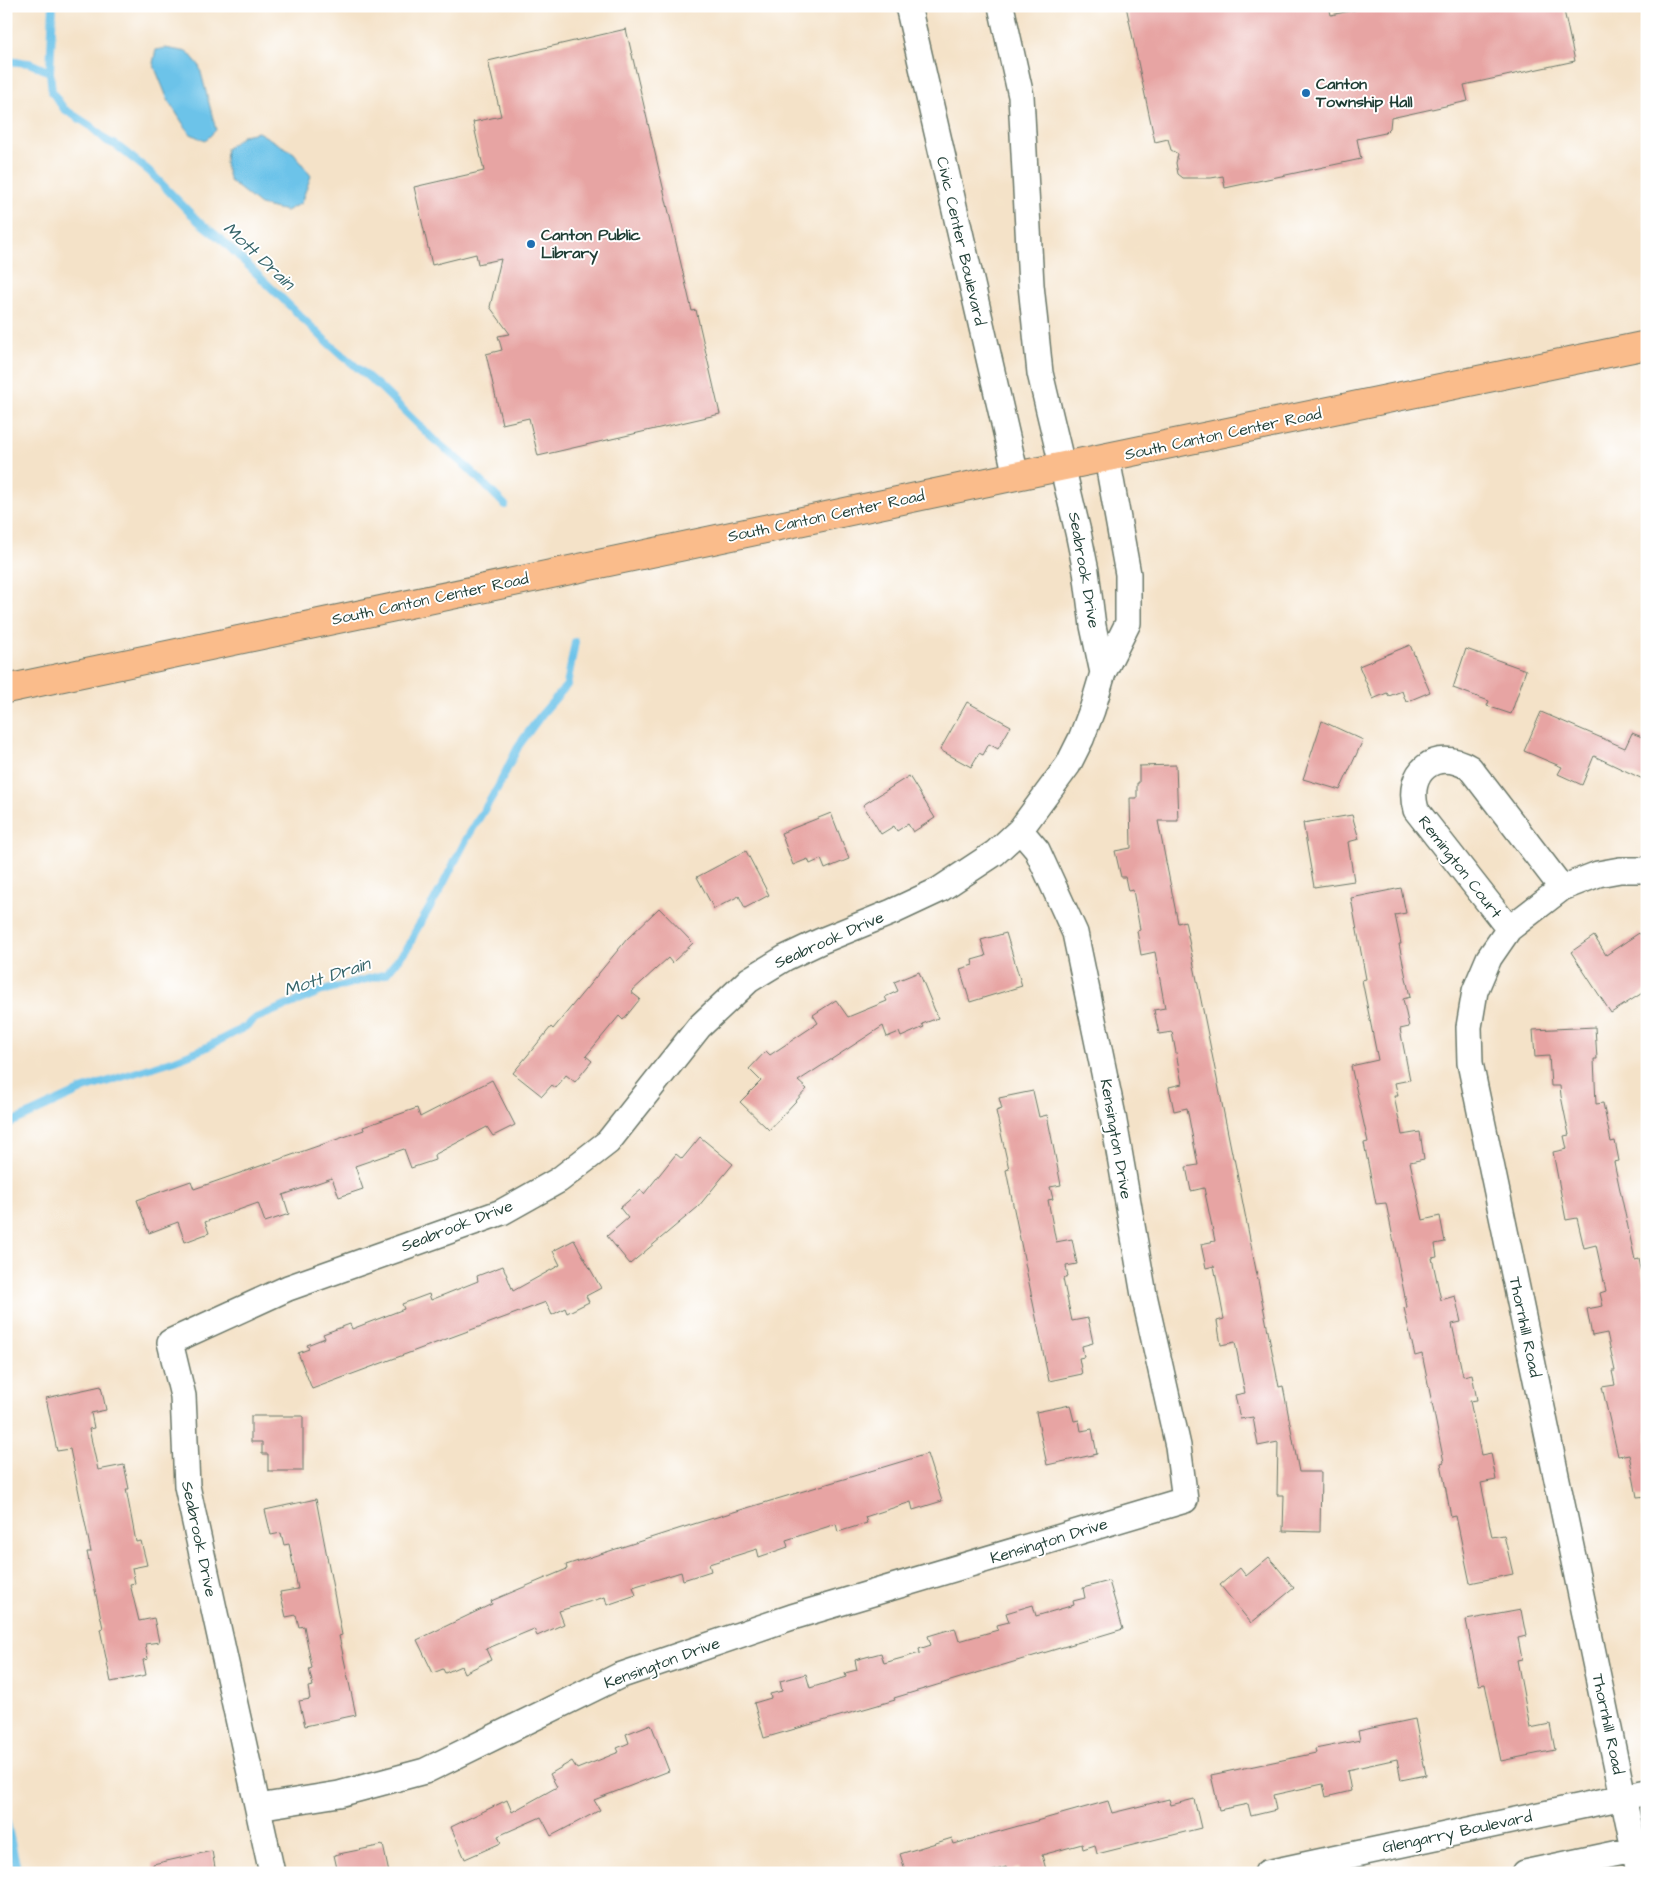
<svg xmlns="http://www.w3.org/2000/svg" width="1653" height="1879" font-family="'Architects Daughter',sans-serif">
<style>
.water{fill:#6cc3e9;stroke:#46808e}
.lines{fill:none;stroke-linecap:round;stroke-linejoin:round}
.stream{stroke:#6cc3e9;stroke-width:8}
.building{fill:#e7a4a3}
.minor-casing{stroke:#6a7768;stroke-width:28}
.major-casing{stroke:#6a7768;stroke-width:30}
.minor{stroke:#fff;stroke-width:25}
.major{stroke:#fabc8b;stroke-width:28}
.poi-dot{fill:#1f6fb2;stroke:#fff;stroke-width:2}
.labels{text-anchor:middle;dominant-baseline:central;stroke-width:4;stroke-linejoin:round;paint-order:stroke}
.poi-label{font-size:16px;font-weight:bold;fill:#1f3d34;stroke:#fff;text-anchor:start}
.street-label{font-size:16px;fill:#1f3d34;stroke:#fff}
.water-label{font-size:18px;font-style:italic;fill:#36656a;stroke:#fff}
</style>
<rect width="100%" height="100%" fill="#fff"/>
<filter id="ink" filterUnits="userSpaceOnUse"><feTurbulence type="fractalNoise" baseFrequency=".02" numOctaves="2"/><feDisplacementMap in="SourceGraphic" scale="10" xChannelSelector="R" yChannelSelector="G"/><feConvolveMatrix kernelMatrix="1 2 1 2 8 2 1 2 1" color-interpolation-filters="sRGB"/></filter>
<filter id="wash" filterUnits="userSpaceOnUse"><feTurbulence type="fractalNoise" baseFrequency=".0096" numOctaves="4" result="noise"/><feDisplacementMap in="SourceGraphic" scale="20" xChannelSelector="R" yChannelSelector="G"/><feGaussianBlur stdDeviation="1.12" result="paint"/><feColorMatrix in="noise" values="0 0 0 0 0 0 0 0 0 0 0 0 0 0 0 0 0 1.4 0 .05"/><feComposite in="paint" operator="in"/></filter>
<g filter="url(#wash)">
<rect width="100%" height="100%" fill="#f4e2c8"/>
<path class="water" d="M 165,48 L 188,52 L 199,65 L 216,130 L 205,141 L 189,133 L 168,100 L 153,63 L 156,50 Z
M 258,132 L 294,153 L 311,176 L 301,203 L 286,211 L 260,205 L 230,181 L 225,164 L 226,149 L 244,135 Z"/>
<g class="lines">
<path class="stream" d="M 53,6 L 50,72 L 52,92 L 64,109 L 89,125 L 107,141 L 116,145 L 149,171 L 198,221 L 222,240 L 328,343 L 380,387 L 432,438 L 468,468 L 505,505
M 6,61 L 29,63 L 50,72
M 6,1125 L 84,1089 L 175,1060 L 205,1048 L 245,1027 L 256,1018 L 322,991 L 386,974 L 409,946 L 415,932 L 439,892 L 467,838 L 498,787 L 519,745 L 542,714 L 567,685 L 575,642
M 6,1819 L 18,1873"/>
</g>
<g id="blocks">
<path class="building" d="M 1126,6 L 1329,6 L 1331,15 L 1373,6 L 1563,6 L 1575,61 L 1464,85 L 1468,101 L 1391,118 L 1390,128 L 1385,133 L 1357,139 L 1361,159 L 1225,188 L 1223,176 L 1211,178 L 1183,178 L 1178,174 L 1176,163 L 1178,154 L 1171,150 L 1168,139 L 1155,142 Z
M 626,29 L 692,311 L 696,310 L 720,414 L 538,456 L 529,418 L 502,424 L 486,354 L 502,350 L 498,336 L 510,334 L 490,307 L 501,259 L 478,264 L 476,254 L 432,265 L 414,187 L 484,171 L 473,122 L 501,116 L 488,61 Z
M 1410,645 L 1430,692 L 1406,702 L 1402,691 L 1389,696 L 1387,693 L 1373,699 L 1359,666 Z
M 1466,649 L 1526,670 L 1511,714 L 1487,706 L 1489,701 L 1453,688 Z
M 967,702 L 1011,726 L 998,749 L 989,744 L 983,755 L 979,753 L 971,767 L 940,750 Z
M 1541,712 L 1625,748 L 1632,733 L 1647,739 L 1647,781 L 1594,756 L 1582,785 L 1558,774 L 1562,767 L 1524,751 Z
M 1322,721 L 1363,740 L 1340,790 L 1303,779 Z
M 1176,765 L 1178,821 L 1158,821 L 1178,923 L 1185,921 L 1233,1158 L 1234,1158 L 1279,1387 L 1283,1386 L 1299,1472 L 1321,1472 L 1320,1532 L 1283,1531 L 1284,1495 L 1277,1495 L 1278,1442 L 1258,1446 L 1253,1417 L 1240,1419 L 1235,1395 L 1245,1393 L 1235,1342 L 1221,1345 L 1217,1321 L 1224,1319 L 1214,1266 L 1206,1268 L 1201,1244 L 1215,1241 L 1204,1188 L 1191,1191 L 1186,1167 L 1198,1165 L 1187,1108 L 1174,1111 L 1169,1087 L 1182,1084 L 1172,1032 L 1159,1034 L 1154,1010 L 1165,1008 L 1155,952 L 1141,955 L 1137,931 L 1140,930 L 1133,890 L 1128,891 L 1125,877 L 1121,877 L 1115,851 L 1131,848 L 1130,798 L 1137,798 L 1137,783 L 1139,783 L 1139,766 Z
M 909,776 L 935,818 L 913,832 L 908,824 L 897,831 L 894,826 L 881,834 L 863,805 Z
M 831,813 L 849,859 L 825,869 L 821,859 L 810,864 L 808,859 L 793,865 L 781,833 Z
M 1352,815 L 1359,839 L 1348,842 L 1354,881 L 1314,887 L 1303,823 Z
M 746,851 L 769,895 L 745,908 L 739,896 L 714,909 L 697,877 Z
M 1401,888 L 1406,913 L 1395,915 L 1401,944 L 1399,944 L 1410,997 L 1403,999 L 1409,1027 L 1400,1029 L 1410,1080 L 1395,1083 L 1398,1096 L 1394,1096 L 1402,1135 L 1420,1132 L 1424,1159 L 1410,1162 L 1423,1220 L 1440,1216 L 1445,1242 L 1435,1244 L 1437,1257 L 1432,1258 L 1441,1300 L 1455,1296 L 1461,1322 L 1452,1324 L 1463,1376 L 1472,1374 L 1477,1400 L 1470,1401 L 1481,1455 L 1491,1453 L 1496,1480 L 1481,1483 L 1492,1537 L 1504,1535 L 1513,1574 L 1470,1583 L 1456,1516 L 1451,1517 L 1441,1463 L 1444,1462 L 1422,1354 L 1415,1356 L 1404,1308 L 1407,1307 L 1386,1203 L 1376,1204 L 1364,1143 L 1368,1142 L 1351,1066 L 1378,1060 L 1362,980 L 1366,979 L 1351,898 Z
M 659,908 L 693,943 L 672,963 L 668,958 L 631,992 L 640,999 L 623,1020 L 619,1016 L 586,1056 L 592,1061 L 575,1082 L 566,1075 L 556,1088 L 552,1085 L 542,1096 L 513,1073 L 551,1027 L 553,1029 L 627,939 Z
M 1006,933 L 1022,986 L 970,1002 L 960,969 L 973,965 L 972,960 L 986,956 L 981,940 Z
M 1639,933 L 1647,944 L 1647,990 L 1611,1013 L 1571,952 L 1594,936 L 1606,955 Z
M 919,972 L 938,1018 L 922,1024 L 924,1027 L 901,1037 L 899,1032 L 887,1037 L 883,1026 L 798,1081 L 807,1089 L 769,1130 L 740,1102 L 761,1081 L 749,1069 L 766,1051 L 770,1055 L 818,1023 L 813,1015 L 836,1000 L 848,1017 L 887,1001 L 885,997 L 898,991 L 894,982 Z
M 1595,1027 L 1597,1059 L 1594,1059 L 1596,1104 L 1603,1103 L 1611,1142 L 1615,1141 L 1619,1161 L 1614,1162 L 1635,1260 L 1639,1259 L 1647,1297 L 1647,1496 L 1637,1497 L 1629,1454 L 1618,1456 L 1602,1387 L 1615,1385 L 1612,1371 L 1615,1371 L 1607,1333 L 1592,1336 L 1587,1309 L 1603,1306 L 1600,1293 L 1606,1291 L 1596,1245 L 1584,1248 L 1577,1218 L 1566,1220 L 1561,1194 L 1553,1152 L 1567,1149 L 1564,1136 L 1569,1135 L 1561,1096 L 1560,1086 L 1551,1086 L 1549,1056 L 1535,1057 L 1533,1030 Z
M 492,1080 L 515,1125 L 493,1136 L 487,1127 L 434,1155 L 435,1160 L 411,1168 L 404,1149 L 355,1166 L 363,1189 L 339,1197 L 332,1178 L 283,1195 L 289,1214 L 265,1222 L 258,1203 L 205,1222 L 209,1233 L 185,1242 L 178,1222 L 149,1233 L 137,1200 L 191,1181 L 194,1189 L 364,1130 L 363,1127 L 417,1108 L 420,1117 Z
M 1033,1091 L 1039,1117 L 1047,1115 L 1061,1185 L 1050,1187 L 1053,1199 L 1048,1200 L 1056,1242 L 1072,1239 L 1077,1264 L 1066,1266 L 1068,1277 L 1063,1279 L 1072,1321 L 1088,1318 L 1093,1343 L 1082,1346 L 1084,1357 L 1079,1358 L 1082,1374 L 1049,1381 L 1006,1170 L 1009,1169 L 996,1111 L 1002,1109 L 999,1098 Z
M 700,1137 L 733,1164 L 698,1207 L 630,1264 L 607,1236 L 628,1218 L 620,1208 L 641,1190 L 644,1194 L 676,1154 L 682,1159 Z
M 574,1240 L 601,1288 L 586,1296 L 589,1302 L 567,1313 L 565,1308 L 552,1315 L 546,1302 L 312,1389 L 298,1353 L 309,1349 L 307,1345 L 325,1338 L 323,1334 L 350,1324 L 352,1329 L 404,1309 L 402,1304 L 429,1294 L 431,1300 L 478,1281 L 477,1276 L 503,1266 L 513,1291 L 560,1265 L 553,1251 Z
M 101,1386 L 106,1410 L 91,1413 L 94,1428 L 89,1429 L 98,1470 L 124,1465 L 129,1489 L 126,1489 L 136,1542 L 141,1541 L 147,1565 L 132,1568 L 135,1583 L 130,1584 L 139,1621 L 154,1618 L 159,1642 L 145,1644 L 148,1659 L 143,1660 L 146,1675 L 111,1682 L 100,1629 L 103,1628 L 87,1552 L 91,1552 L 70,1449 L 57,1451 L 46,1398 Z
M 1070,1405 L 1074,1421 L 1079,1420 L 1081,1431 L 1092,1429 L 1097,1454 L 1047,1465 L 1036,1412 Z
M 251,1416 L 303,1416 L 303,1471 L 268,1471 L 268,1454 L 262,1454 L 262,1442 L 251,1442 Z
M 927,1454 L 942,1501 L 913,1510 L 911,1502 L 865,1517 L 867,1523 L 838,1532 L 836,1524 L 786,1540 L 788,1547 L 759,1557 L 757,1549 L 709,1564 L 711,1571 L 683,1580 L 681,1572 L 633,1587 L 636,1595 L 607,1605 L 605,1597 L 559,1611 L 564,1624 L 537,1636 L 534,1629 L 486,1649 L 491,1660 L 464,1673 L 461,1666 L 445,1673 L 443,1669 L 433,1673 L 417,1640 L 492,1604 L 491,1601 L 567,1569 L 566,1565 L 697,1523 Z
M 316,1499 L 342,1635 L 339,1636 L 356,1715 L 305,1726 L 299,1701 L 310,1699 L 308,1687 L 313,1686 L 309,1669 L 312,1668 L 304,1626 L 299,1627 L 296,1615 L 286,1617 L 280,1592 L 298,1589 L 289,1544 L 284,1545 L 281,1533 L 271,1535 L 265,1510 Z
M 1269,1557 L 1294,1588 L 1251,1623 L 1220,1585 L 1240,1568 L 1246,1576 Z
M 1109,1581 L 1123,1629 L 894,1698 L 895,1700 L 764,1738 L 754,1703 L 771,1698 L 770,1694 L 782,1691 L 780,1681 L 806,1674 L 810,1688 L 846,1677 L 845,1673 L 857,1670 L 855,1660 L 881,1653 L 884,1663 L 920,1653 L 919,1649 L 931,1645 L 928,1636 L 955,1628 L 959,1641 L 998,1630 L 997,1625 L 1009,1622 L 1006,1613 L 1033,1605 L 1036,1616 L 1074,1605 L 1073,1601 L 1085,1598 L 1083,1588 Z
M 1521,1610 L 1526,1636 L 1518,1638 L 1522,1659 L 1517,1660 L 1530,1728 L 1550,1724 L 1555,1750 L 1501,1761 L 1485,1684 L 1479,1685 L 1466,1620 Z
M 1415,1719 L 1426,1775 L 1401,1780 L 1397,1759 L 1347,1770 L 1351,1791 L 1326,1797 L 1323,1784 L 1273,1795 L 1276,1810 L 1251,1816 L 1248,1804 L 1219,1810 L 1211,1775 L 1316,1753 L 1315,1749 L 1360,1740 L 1358,1731 Z
M 651,1724 L 669,1771 L 594,1800 L 600,1810 L 551,1836 L 541,1817 L 498,1836 L 501,1843 L 465,1859 L 451,1827 L 507,1800 L 512,1812 L 557,1787 L 550,1774 L 572,1761 L 577,1769 L 619,1752 L 617,1748 L 629,1743 L 626,1734 Z
M 1169,1799 L 1171,1805 L 1194,1799 L 1201,1828 L 1097,1854 L 1095,1845 L 1083,1849 L 1082,1844 L 1042,1855 L 1047,1873 L 1020,1873 L 1019,1868 L 1007,1871 L 1006,1867 L 986,1873 L 906,1873 L 900,1854 L 952,1838 L 954,1844 L 1108,1801 L 1112,1813 Z
M 383,1845 L 389,1873 L 338,1873 L 334,1855 Z
M 212,1851 L 216,1873 L 154,1873 L 153,1864 Z"/>
</g>
</g>
<g filter="url(#ink)">
<use href="#blocks" fill-opacity="0" stroke="#6a7768" stroke-width="1"/>
<g class="lines">
<g class="minor-casing">
<path id="minor" d="M 908,6 L 1016,476
M 1001,6 L 1021,96 L 1031,285 L 1040,373 L 1078,532 L 1086,571 L 1093,626 L 1103,673
M 1509,929 L 1416,810 C 1405,772 1435,747 1470,768 L 1562,888
M 258,1807 L 339,1794 L 425,1771 L 619,1676 L 792,1617 L 1185,1500 L 1178,1446 L 1144,1295 L 1113,1116 L 1075,933 L 1037,850 L 1020,830
M 272,1873 L 187,1486 L 183,1396 L 170,1342 L 288,1288 L 502,1212 L 559,1180 L 608,1142 L 699,1027 L 749,980 L 785,958 L 821,941 L 892,912 L 939,890 L 995,853 L 1020,830 L 1068,765 L 1081,739 L 1092,710 L 1103,673 L 1128,623 L 1128,574 L 1107,458
M 1267,1873 L 1647,1792
M 1524,1873 L 1647,1847
M 1639,1873 L 1470,1063 L 1469,1027 L 1475,991 L 1489,958 L 1509,929 L 1562,888 L 1598,874 L 1620,870 L 1647,870"/>
</g>
<g class="major-casing">
<path id="major" d="M 6,689 L 1016,476 L 1647,345"/>
</g>
<use href="#minor" class="minor"/>
<use href="#major" class="major"/>
</g>
</g>
<g class="poi-dot">
<circle cx="1306" cy="93" r="5"/>
<circle cx="531" cy="244" r="5"/>
</g>
<g class="labels">
<g class="poi-label">
<text x="1316" y="84">Canton<tspan x="1316" dy="18">Township Hall</tspan></text>
<text x="541" y="235">Canton Public<tspan x="541" dy="18">Library</tspan></text>
</g>
<g class="street-label">
<text transform="translate(961 241) rotate(77)">Civic Center Boulevard</text>
<text transform="translate(1223 434) rotate(-12)">South Canton Center Road</text>
<text transform="translate(826 516) rotate(-12)">South Canton Center Road</text>
<text transform="translate(1084 570) rotate(80)">Seabrook Drive</text>
<text transform="translate(430 599) rotate(-12)">South Canton Center Road</text>
<text transform="translate(1460 867) rotate(52)">Remington Court</text>
<text transform="translate(829 940) rotate(-24)">Seabrook Drive</text>
<text transform="translate(1116 1139) rotate(80)">Kensington Drive</text>
<text transform="translate(457 1226) rotate(-21)">Seabrook Drive</text>
<text transform="translate(1525 1327) rotate(78)">Thornhill Road</text>
<text transform="translate(199 1539) rotate(78)">Seabrook Drive</text>
<text transform="translate(1049 1541) rotate(-17)">Kensington Drive</text>
<text transform="translate(662 1663) rotate(-20)">Kensington Drive</text>
<text transform="translate(1608 1724) rotate(78)">Thornhill Road</text>
<text transform="translate(1457 1832) rotate(-12)">Glengarry Boulevard</text>
</g>
<g class="water-label">
<text transform="translate(259 256) rotate(43)">Mott Drain</text>
<text transform="translate(327 977) rotate(-18)">Mott Drain</text>
</g>
</g>
<rect width="1653" height="1879" fill="none" stroke="#fff" stroke-width="25"/>
</svg>
